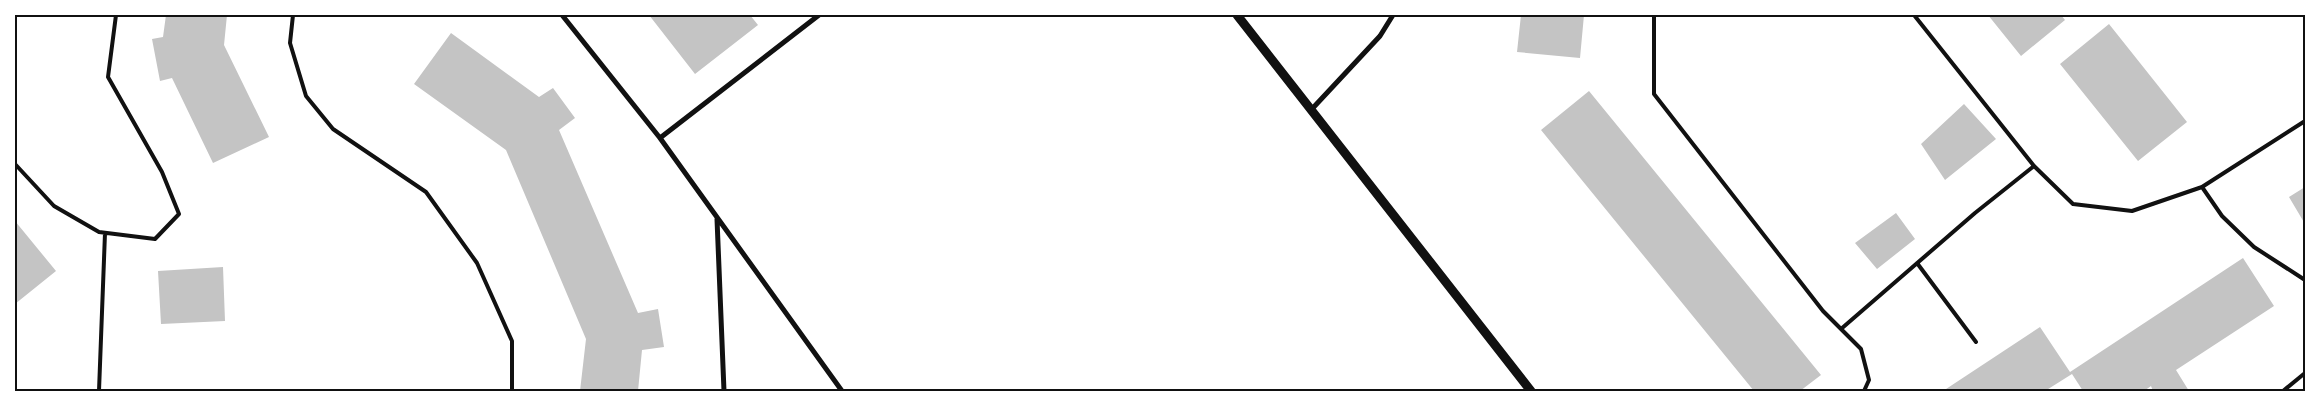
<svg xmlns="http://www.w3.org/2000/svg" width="2320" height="406" font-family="Arial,sans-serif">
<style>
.building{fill:#c4c4c4}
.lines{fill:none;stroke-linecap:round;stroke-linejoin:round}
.service{stroke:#111;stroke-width:4}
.minor{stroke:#111;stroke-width:5}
.tertiary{stroke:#111;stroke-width:9}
.neatline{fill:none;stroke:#111;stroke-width:2}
</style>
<rect width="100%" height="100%" fill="#fff"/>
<path class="building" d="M 166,15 L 227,15 L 224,45 L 269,137 L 213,163 L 172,78 L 160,81 L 152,39 L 163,37 Z
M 649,15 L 750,15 L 758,25 L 695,74 Z
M 1521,15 L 1584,15 L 1580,58 L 1517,52 Z
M 1988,15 L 2061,15 L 2065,20 L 2021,56 Z
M 2109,24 L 2187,122 L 2138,161 L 2060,64 Z
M 451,33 L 539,97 L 553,88 L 575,118 L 559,130 L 638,313 L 658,309 L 664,347 L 642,350 L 638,391 L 580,391 L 586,339 L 506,150 L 414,84 Z
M 1589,91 L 1821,375 L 1800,391 L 1754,391 L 1541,130 Z
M 1964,104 L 1996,139 L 1945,180 L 1921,144 Z
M 2305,187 L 2305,224 L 2289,197 Z
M 1896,213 L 1915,239 L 1877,269 L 1855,243 Z
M 15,221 L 56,271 L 15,304 Z
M 2243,258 L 2274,306 L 2176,370 L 2189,391 L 2153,391 L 2151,386 L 2144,391 L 2083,391 L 2072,374 L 2045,391 L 1943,391 L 2040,327 L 2070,372 Z
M 223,267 L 225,321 L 161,324 L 158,271 Z"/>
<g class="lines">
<path class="service" d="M 293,15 L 290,43 L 306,96 L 333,129 L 426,192 L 477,263 L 512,341 L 512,391
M 1654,15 L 1654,94 L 1823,311 L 1841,329 L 1975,213 L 2034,166
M 1914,15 L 2034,166 L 2073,204 L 2132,211 L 2202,187 L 2222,216 L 2254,247 L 2305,280
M 15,164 L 54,206 L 99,232 L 155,239 L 179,214 L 162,172 L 108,77 L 116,15
M 2202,187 L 2305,121
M 1917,263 L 1976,342
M 1841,329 L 1861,349 L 1869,380 L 1864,391
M 99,391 L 105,233
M 2283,391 L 2305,373"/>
<path class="minor" d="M 562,15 L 660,138
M 819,15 L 660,138 L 842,391
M 1311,110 L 1380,36 L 1393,15
M 717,219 L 724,391"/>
<path class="tertiary" d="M 1237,15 L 1531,391"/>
</g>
<rect width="2320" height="406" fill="none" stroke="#ffffff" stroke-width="32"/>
<rect x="16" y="16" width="2288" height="374" class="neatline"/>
</svg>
